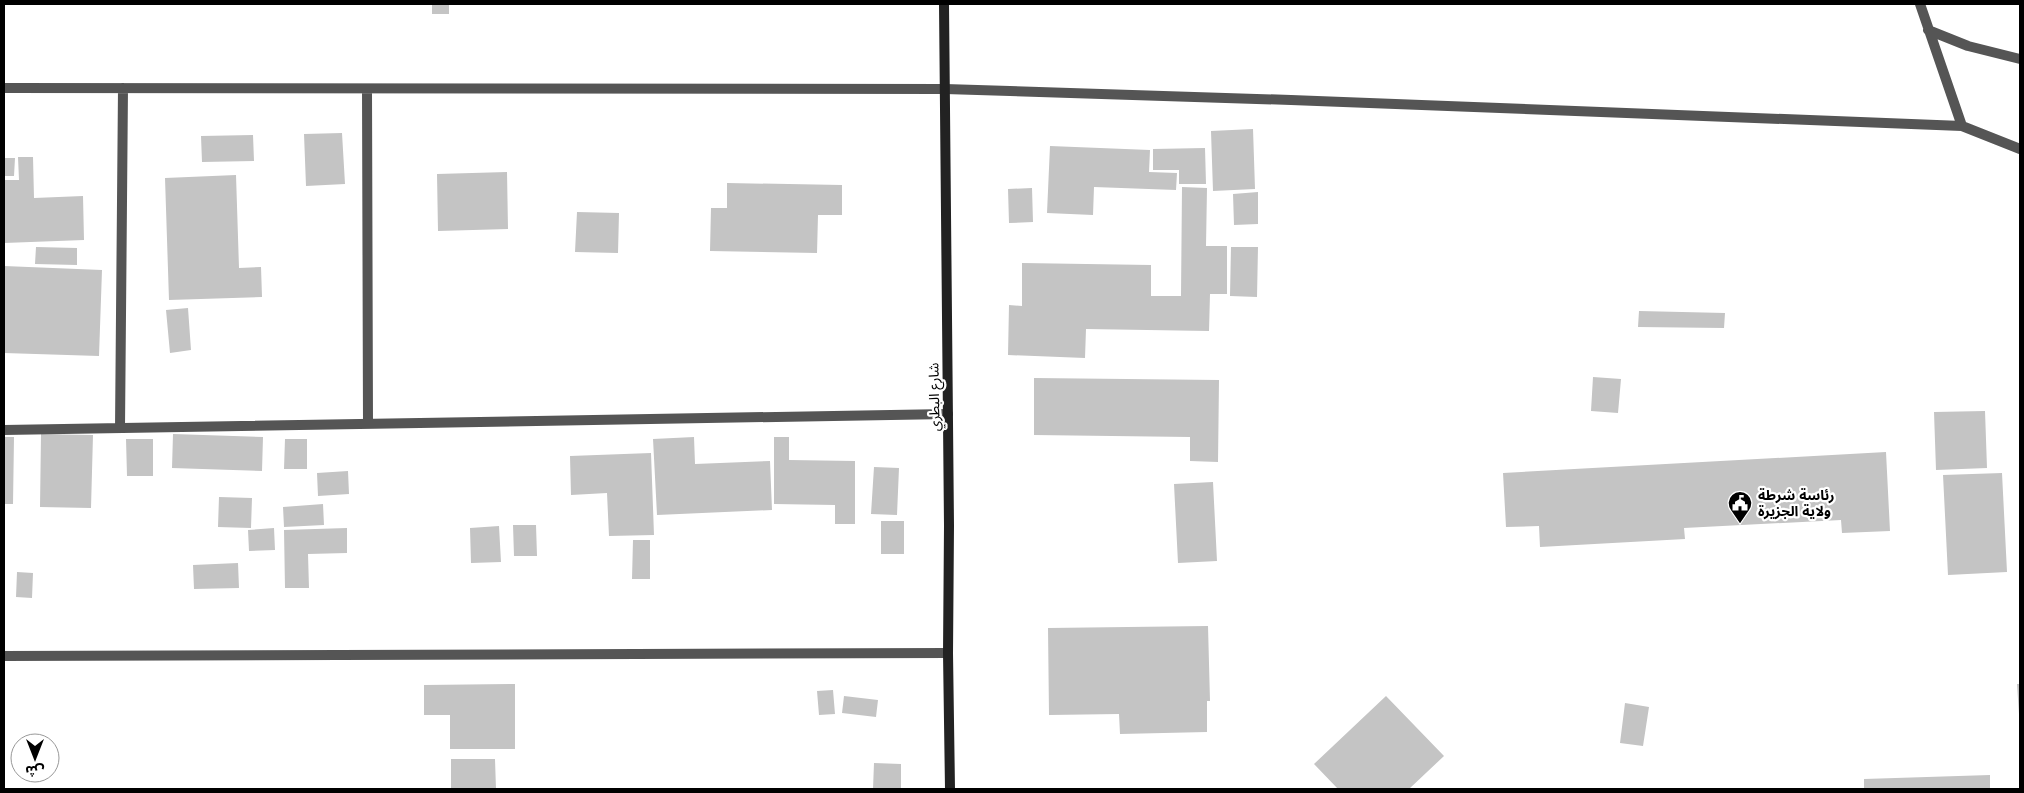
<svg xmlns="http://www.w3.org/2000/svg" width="2024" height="793" font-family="Montserrat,'Noto Sans Arabic',sans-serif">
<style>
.building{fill:#c4c4c4}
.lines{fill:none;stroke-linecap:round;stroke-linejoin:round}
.minor{stroke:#555;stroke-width:10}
.secondary{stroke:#222;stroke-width:10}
.labels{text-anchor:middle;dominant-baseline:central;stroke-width:4.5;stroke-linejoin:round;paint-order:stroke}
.street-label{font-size:14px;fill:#000;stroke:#fff}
.poi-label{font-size:14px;font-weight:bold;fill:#000;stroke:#fff;text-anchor:start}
</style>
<rect width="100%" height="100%" fill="#fff"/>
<path class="building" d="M 432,4 L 449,4 L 449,14 L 432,14 Z
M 1253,129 L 1255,189 L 1213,191 L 1211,131 Z
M 342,133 L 345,184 L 306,186 L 304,134 Z
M 253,135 L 254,161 L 202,162 L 201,136 Z
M 1050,146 L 1150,150 L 1149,172 L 1177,173 L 1176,190 L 1094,187 L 1093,215 L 1047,213 Z
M 1205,148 L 1206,184 L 1179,184 L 1179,170 L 1153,170 L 1153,149 Z
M 18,157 L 33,157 L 34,198 L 83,196 L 84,240 L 4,243 L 4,180 L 19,180 Z
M 4,158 L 15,158 L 14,176 L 4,176 Z
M 507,172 L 508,229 L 438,231 L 437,174 Z
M 236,175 L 239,268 L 261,267 L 262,297 L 169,300 L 165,178 Z
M 727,183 L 842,185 L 842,215 L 818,215 L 817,253 L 710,251 L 711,208 L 727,208 Z
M 1182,187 L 1207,188 L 1206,246 L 1227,246 L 1227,294 L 1210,294 L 1209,331 L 1086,329 L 1085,358 L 1008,355 L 1009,305 L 1022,306 L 1022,263 L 1151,265 L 1151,296 L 1181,296 Z
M 1032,188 L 1033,222 L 1009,223 L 1008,189 Z
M 1258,192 L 1258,224 L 1234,225 L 1233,194 Z
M 577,212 L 619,213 L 618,253 L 575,252 Z
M 36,247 L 77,248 L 77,265 L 35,264 Z
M 1231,247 L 1258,247 L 1257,297 L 1230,296 Z
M 4,266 L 102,270 L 99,356 L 4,353 Z
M 188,308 L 191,350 L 170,353 L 166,310 Z
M 1639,311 L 1725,313 L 1724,328 L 1638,327 Z
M 1593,377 L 1621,379 L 1618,413 L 1591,411 Z
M 1034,378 L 1219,380 L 1218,462 L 1190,461 L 1190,437 L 1034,435 Z
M 1985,411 L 1987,468 L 1936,470 L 1934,412 Z
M 41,434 L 93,435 L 91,508 L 40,507 Z
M 173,434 L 263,437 L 262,471 L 172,468 Z
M 4,437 L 14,437 L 13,504 L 4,504 Z
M 694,437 L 695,464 L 770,461 L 772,510 L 657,515 L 653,439 Z
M 774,437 L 789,437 L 789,460 L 855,461 L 855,524 L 835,524 L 835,505 L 774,504 Z
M 126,439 L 153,439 L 153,476 L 127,476 Z
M 285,439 L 307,439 L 307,469 L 284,469 Z
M 1886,452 L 1890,531 L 1842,533 L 1841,520 L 1684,528 L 1685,539 L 1540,547 L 1539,526 L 1506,527 L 1503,473 Z
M 651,453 L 654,535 L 609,536 L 607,493 L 571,495 L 570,456 Z
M 874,467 L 899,468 L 897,515 L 871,514 Z
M 348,471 L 349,494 L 318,496 L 317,473 Z
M 2002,473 L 2007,572 L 1948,575 L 1943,475 Z
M 1213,482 L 1217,561 L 1178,563 L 1174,484 Z
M 219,497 L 252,498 L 251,528 L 218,527 Z
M 323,504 L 324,525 L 284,527 L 283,507 Z
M 881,521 L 904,521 L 904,554 L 881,554 Z
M 513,525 L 536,525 L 537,556 L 514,556 Z
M 499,526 L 501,562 L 471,563 L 470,528 Z
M 274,528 L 275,550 L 249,551 L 248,530 Z
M 347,528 L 347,553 L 308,554 L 309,588 L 285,588 L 284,530 Z
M 633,540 L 650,540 L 650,579 L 632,579 Z
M 238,563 L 239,588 L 194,589 L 193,565 Z
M 17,572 L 33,573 L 32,598 L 16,597 Z
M 1208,626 L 1210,701 L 1207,701 L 1207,732 L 1120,734 L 1119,714 L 1049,715 L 1048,628 Z
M 515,684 L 515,749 L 450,749 L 450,715 L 424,715 L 424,685 Z
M 2017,684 L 2020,684 L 2020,714 L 2019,714 Z
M 833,690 L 835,714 L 819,715 L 817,691 Z
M 844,696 L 878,700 L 876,717 L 842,713 Z
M 1386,696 L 1444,756 L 1409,789 L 1338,789 L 1314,764 Z
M 1625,703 L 1649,707 L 1643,746 L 1620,743 Z
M 451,759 L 495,759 L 496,789 L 451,789 Z
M 874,763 L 901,764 L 901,789 L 873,789 Z
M 1990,775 L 1990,789 L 1864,789 L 1864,779 Z"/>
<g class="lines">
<path class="minor" d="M 1920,4 L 1962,126
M 1928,30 L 1968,46 L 2020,59
M 4,88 L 945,89 L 1291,100 L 1962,126 L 2020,149
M 367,89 L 368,424
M 120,428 L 123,88
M 4,430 L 948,414
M 4,656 L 948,653"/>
<path class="secondary" d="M 944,4 L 949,526 L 948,653 L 950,789"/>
</g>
<defs>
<g id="civic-pin" transform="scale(1.25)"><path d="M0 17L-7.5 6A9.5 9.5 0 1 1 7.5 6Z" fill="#000" stroke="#fff"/><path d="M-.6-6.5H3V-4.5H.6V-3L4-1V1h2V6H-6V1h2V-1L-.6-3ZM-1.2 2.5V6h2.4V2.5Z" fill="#fff"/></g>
</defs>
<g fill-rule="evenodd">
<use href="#civic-pin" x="1740" y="503"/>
</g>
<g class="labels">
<g class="street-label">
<text transform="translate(934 397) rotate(-91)">شارع البطري</text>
</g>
<g class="poi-label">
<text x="1758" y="495">رئاسة شرطة<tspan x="1758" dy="16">ولاية الجزيرة</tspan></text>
</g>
</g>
<rect width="2024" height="793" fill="none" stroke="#000000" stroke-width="10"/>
<g transform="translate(35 758) rotate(180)"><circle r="24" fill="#ffffff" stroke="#999999"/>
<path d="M0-4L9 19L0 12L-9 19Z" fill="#000000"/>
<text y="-8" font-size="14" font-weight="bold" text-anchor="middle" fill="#000000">ش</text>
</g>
</svg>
